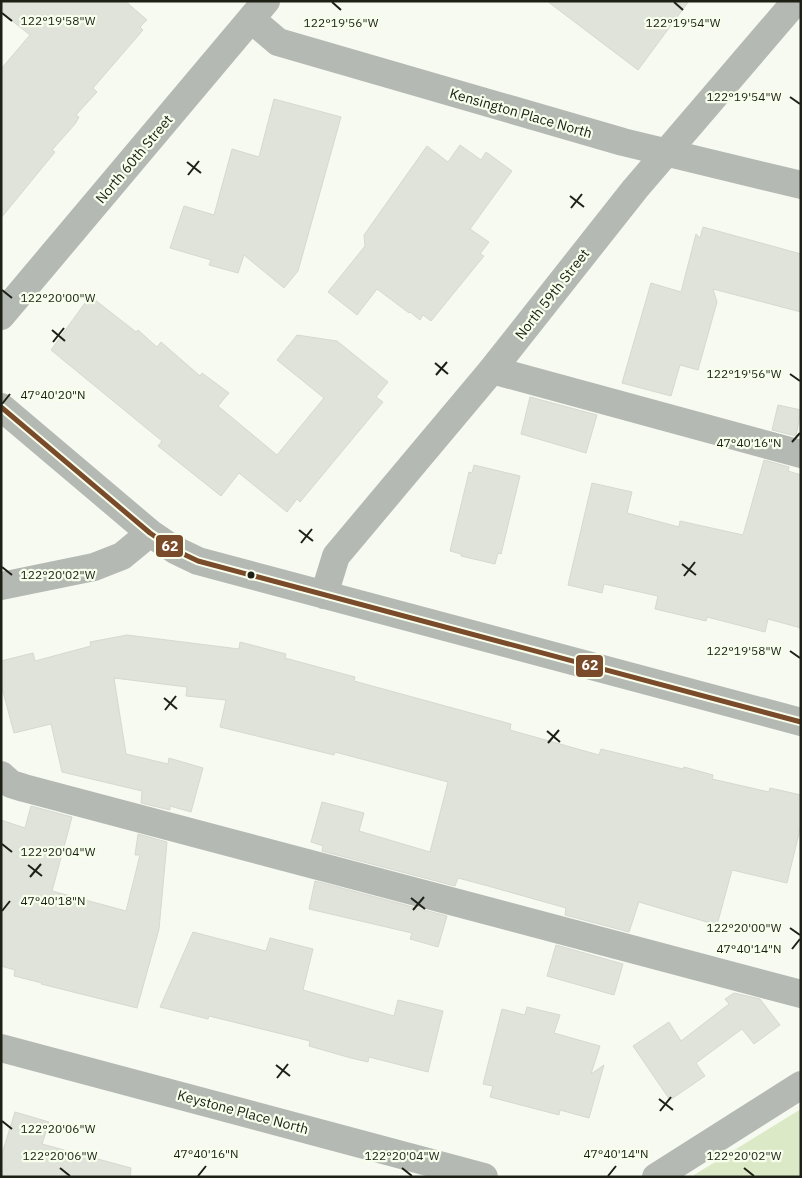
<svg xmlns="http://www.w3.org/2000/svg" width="802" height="1178" font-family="'IBM Plex Sans',sans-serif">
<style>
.green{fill:#dce9c7}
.building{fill:#dfe3d9;stroke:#d5d9cf}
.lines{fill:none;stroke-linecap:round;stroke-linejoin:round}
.minor{stroke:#b5b9b3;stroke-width:28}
.bus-1-casing{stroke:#f7feec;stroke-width:9}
.bus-1{stroke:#7a4b2a;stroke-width:5}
.ticks{fill:none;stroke:#1c2015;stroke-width:2}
.bus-dot{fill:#1c2015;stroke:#f7feec;stroke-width:2}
.labels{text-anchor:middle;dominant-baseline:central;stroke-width:4.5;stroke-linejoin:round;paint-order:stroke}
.street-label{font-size:14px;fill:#1c2015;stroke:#f7feec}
.ticks-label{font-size:12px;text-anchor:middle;fill:#1c2015;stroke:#f7feec;stroke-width:4.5;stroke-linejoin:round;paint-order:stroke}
.line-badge{stroke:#f7feec;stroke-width:2}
.badge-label{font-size:14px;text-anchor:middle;font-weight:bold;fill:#fff}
</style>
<rect width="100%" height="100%" fill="#f6faf0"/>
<path class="green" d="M 801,1109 L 801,1177 L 694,1177 L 694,1175 Z"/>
<path class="building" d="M 1,1 L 125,1 L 147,20 L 140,27 L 143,30 L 93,88 L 97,92 L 76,115 L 79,117 L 75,124 L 52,150 L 55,152 L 1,218 L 1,69 L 30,35 L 1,12 Z
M 547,1 L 689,1 L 638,70 Z
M 274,99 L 341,117 L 298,271 L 284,288 L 244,255 L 238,273 L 209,265 L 211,260 L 170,248 L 184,206 L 214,215 L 232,149 L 259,157 Z
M 460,145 L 481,160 L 486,152 L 512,171 L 470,229 L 489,242 L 480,254 L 484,256 L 431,321 L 423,315 L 420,320 L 410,312 L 409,313 L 377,289 L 357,315 L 328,292 L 365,246 L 364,235 L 427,146 L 448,162 Z
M 703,227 L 801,254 L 801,312 L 713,289 L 717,302 L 698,370 L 680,365 L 671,396 L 622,383 L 651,283 L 681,292 L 696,234 L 700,238 Z
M 90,296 L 136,332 L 138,330 L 157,347 L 161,342 L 200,376 L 202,373 L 229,393 L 218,406 L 277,455 L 324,398 L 277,360 L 297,335 L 337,341 L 388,382 L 376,397 L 383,402 L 300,502 L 297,499 L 287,512 L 239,473 L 221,496 L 158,446 L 162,441 L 51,350 Z
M 530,397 L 597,415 L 586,453 L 521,434 Z
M 778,405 L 801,410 L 796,436 L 772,430 Z
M 764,460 L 789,467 L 788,471 L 801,475 L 801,628 L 768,619 L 765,632 L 707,617 L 706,621 L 655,609 L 658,596 L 604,584 L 602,593 L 568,585 L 592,483 L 632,492 L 627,513 L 679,527 L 680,521 L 743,535 Z
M 474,465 L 520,476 L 501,554 L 498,553 L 495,564 L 461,556 L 461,554 L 450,551 L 469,472 L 472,473 Z
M 127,635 L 239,649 L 240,642 L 286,654 L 285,658 L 355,677 L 354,681 L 511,724 L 510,730 L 599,755 L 601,749 L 683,769 L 684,767 L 713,775 L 712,779 L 769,792 L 770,788 L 801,795 L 801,825 L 787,883 L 732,870 L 717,925 L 639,902 L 629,932 L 565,915 L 566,908 L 488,886 L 458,878 L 455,886 L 322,851 L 323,846 L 311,842 L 322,802 L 364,813 L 359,831 L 430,852 L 448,782 L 335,752 L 334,755 L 220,727 L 226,700 L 186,696 L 187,687 L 114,678 L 126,754 L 168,764 L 169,758 L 203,768 L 191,812 L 170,806 L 170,810 L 141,803 L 142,791 L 62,772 L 51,724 L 14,733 L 1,684 L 1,661 L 33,653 L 35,661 L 91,646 L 90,642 Z
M 31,806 L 72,817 L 52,891 L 126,911 L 140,855 L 135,855 L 138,834 L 167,842 L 159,929 L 137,1008 L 41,984 L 42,983 L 14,976 L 15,970 L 1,966 L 1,820 L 25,828 Z
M 315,881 L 447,916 L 438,947 L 410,939 L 412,933 L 309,909 Z
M 193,932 L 266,951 L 270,938 L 313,949 L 303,990 L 394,1016 L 398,1000 L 443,1011 L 428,1072 L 369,1057 L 368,1062 L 351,1058 L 309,1046 L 310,1041 L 209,1016 L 208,1019 L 160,1007 Z
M 556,945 L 623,964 L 614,995 L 547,976 Z
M 734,993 L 760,999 L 780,1025 L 754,1044 L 742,1029 L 696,1063 L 705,1076 L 670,1100 L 633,1046 L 669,1022 L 681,1041 L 729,1004 L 725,999 Z
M 527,1007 L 560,1015 L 554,1033 L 600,1046 L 591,1074 L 604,1065 L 589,1118 L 560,1110 L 559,1115 L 490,1097 L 493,1086 L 483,1084 L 502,1009 L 525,1015 Z
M 15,1112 L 49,1122 L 42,1144 L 131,1168 L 130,1177 L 1,1177 L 1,1157 Z"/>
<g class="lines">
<path class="minor" d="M 251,19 L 278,42 L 623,142 L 801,185
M 1,316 L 266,1
M 492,370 L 801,454
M 1,407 L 150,533 L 175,550 L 198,561 L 801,722
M 1,586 L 94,567 L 122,556 L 150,533
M 324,595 L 336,556 L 492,370 L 635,189 L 796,1
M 1,775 L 11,784 L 24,788 L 801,994
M 1,1048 L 484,1177
M 656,1177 L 801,1085"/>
<g class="bus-1-casing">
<path id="bus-1" d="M 1,407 L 150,533 L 175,550 L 198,561 L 801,722"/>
</g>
<use href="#bus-1" class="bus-1"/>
</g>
<path class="ticks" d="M 332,2 L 341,10M 674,2 L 683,10M 2,13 L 12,21M 790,97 L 800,104M 187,162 L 201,173M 188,175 L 199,161M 570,196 L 584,207M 571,208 L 582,194M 2,290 L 12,298M 52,330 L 65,341M 53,342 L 64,328M 435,363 L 448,374M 790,374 L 800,381M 436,375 L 447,362M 2,404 L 10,394M 792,442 L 800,433M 299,530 L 313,541M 301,543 L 312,529M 682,564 L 696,575M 2,567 L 12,575M 684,576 L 695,562M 790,651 L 800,658M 164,698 L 177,709M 165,710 L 176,696M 547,731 L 560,742M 548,743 L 559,730M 2,844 L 12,852M 28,865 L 42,876M 30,877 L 41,864M 411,898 L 425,909M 413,910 L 424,897M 2,911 L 10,901M 790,928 L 800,935M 792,949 L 800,939M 276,1065 L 290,1076M 277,1078 L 288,1064M 659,1099 L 673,1110M 660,1111 L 671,1097M 2,1121 L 12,1129M 60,1168 L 70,1176M 402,1168 L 412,1176M 744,1168 L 754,1176M 198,1176 L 206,1166M 608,1176 L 616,1166"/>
<circle class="bus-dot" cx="251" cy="575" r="4.5"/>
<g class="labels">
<g class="street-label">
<text transform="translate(521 113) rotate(16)">Kensington Place North</text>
<text transform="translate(134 159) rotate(-50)">North 60th Street</text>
<text transform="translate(552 294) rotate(-52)">North 59th Street</text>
<text transform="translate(243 1112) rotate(15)">Keystone Place North</text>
</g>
</g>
<g class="ticks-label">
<text x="58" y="25">122°19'58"W</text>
<text x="341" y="27">122°19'56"W</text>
<text x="683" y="27">122°19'54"W</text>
<text x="744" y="101">122°19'54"W</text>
<text x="58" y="302">122°20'00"W</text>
<text x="744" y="378">122°19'56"W</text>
<text x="53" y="399">47°40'20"N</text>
<text x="749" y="447">47°40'16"N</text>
<text x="58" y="579">122°20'02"W</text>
<text x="744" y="655">122°19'58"W</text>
<text x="58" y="856">122°20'04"W</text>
<text x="53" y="905">47°40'18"N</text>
<text x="744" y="932">122°20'00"W</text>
<text x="749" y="953">47°40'14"N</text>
<text x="58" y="1133">122°20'06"W</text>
<text x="206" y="1158">47°40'16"N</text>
<text x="616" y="1158">47°40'14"N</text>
<text x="60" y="1160">122°20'06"W</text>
<text x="402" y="1160">122°20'04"W</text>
<text x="744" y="1160">122°20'02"W</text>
</g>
<g class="line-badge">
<rect x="155" y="534" width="29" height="24" rx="5" fill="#7a4b2a"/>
<rect x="575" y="654" width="29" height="24" rx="5" fill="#7a4b2a"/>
</g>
<g class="badge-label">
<text x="170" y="551">62</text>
<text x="590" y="670">62</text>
</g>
<rect width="802" height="1178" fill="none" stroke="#1c2015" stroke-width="5"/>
</svg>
